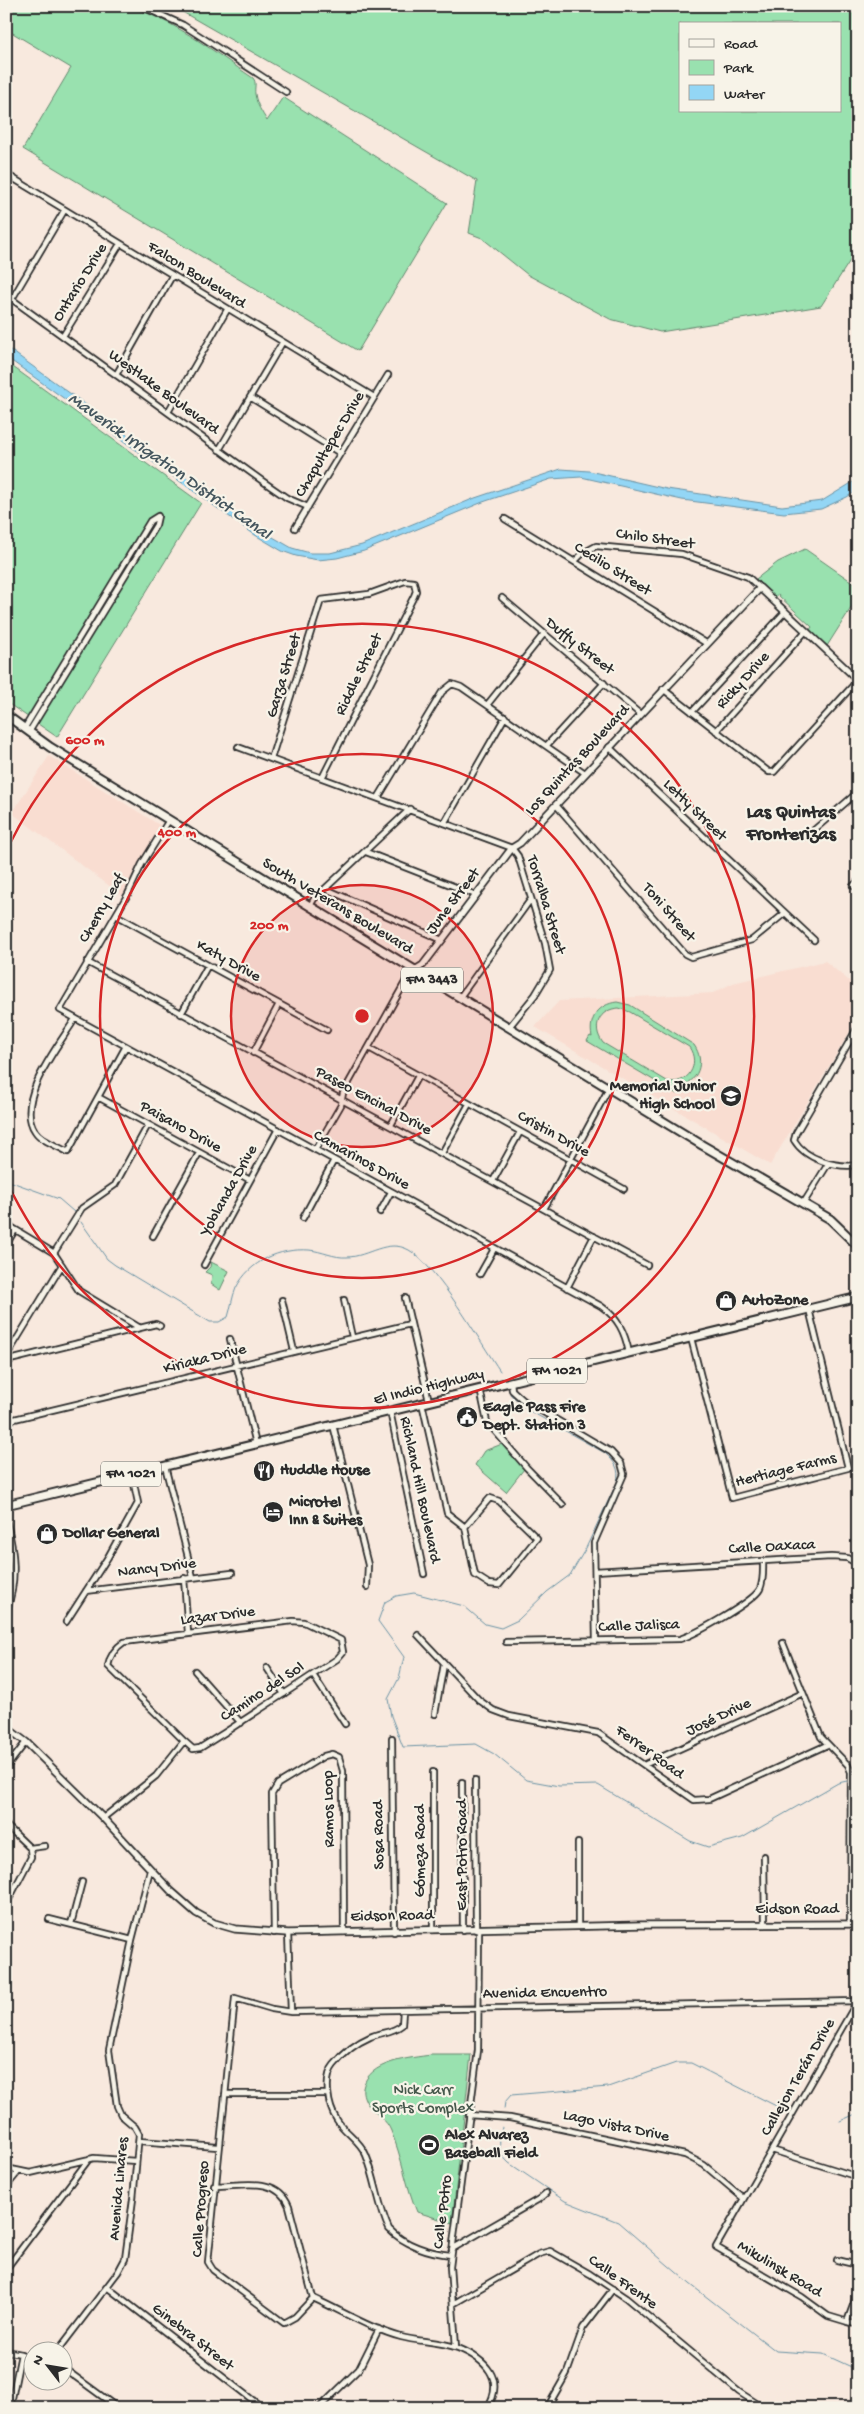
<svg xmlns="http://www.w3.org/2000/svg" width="864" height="2414" font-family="'Gochi Hand',sans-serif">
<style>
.built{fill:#f9ddd1}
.green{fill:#99e1af;stroke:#62866d;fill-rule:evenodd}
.water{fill:#93d6f5;stroke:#6992a4}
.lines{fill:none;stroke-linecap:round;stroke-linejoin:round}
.stream{stroke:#6992a4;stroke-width:1}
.minor-casing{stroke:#2b2b2b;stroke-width:8}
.tertiary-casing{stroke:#2b2b2b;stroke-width:9}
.primary-casing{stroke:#2b2b2b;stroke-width:11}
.minor{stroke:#f7f3e8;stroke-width:4.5}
.tertiary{stroke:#f7f3e8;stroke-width:5.5}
.primary{stroke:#f7f3e8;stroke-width:7}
.ring{fill:none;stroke:#d62828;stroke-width:2.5}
.labels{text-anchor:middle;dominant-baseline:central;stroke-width:4.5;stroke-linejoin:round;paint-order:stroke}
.shield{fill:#f7f3e8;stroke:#686764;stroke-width:1}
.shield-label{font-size:15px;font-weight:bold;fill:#2b2b2b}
.street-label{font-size:16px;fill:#2b2b2b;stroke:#f7f3e8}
.poi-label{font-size:16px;font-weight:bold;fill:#2b2b2b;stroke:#f7f3e8;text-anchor:start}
.park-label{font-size:16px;fill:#46584c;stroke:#f7f3e8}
.water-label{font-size:18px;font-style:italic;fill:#45565e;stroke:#f7f3e8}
.quarter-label{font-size:19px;font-weight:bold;fill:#2b2b2b;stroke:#f7f3e8}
.centre{fill:#d62828;stroke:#f7f3e8;stroke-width:2.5}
.ring-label{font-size:15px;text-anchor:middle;font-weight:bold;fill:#d62828;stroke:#f7f3e8;stroke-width:4.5;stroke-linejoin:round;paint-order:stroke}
</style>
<rect width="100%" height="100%" fill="#f8e9de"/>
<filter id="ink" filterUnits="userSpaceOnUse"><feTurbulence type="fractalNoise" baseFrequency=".02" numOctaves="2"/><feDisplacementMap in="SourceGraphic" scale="10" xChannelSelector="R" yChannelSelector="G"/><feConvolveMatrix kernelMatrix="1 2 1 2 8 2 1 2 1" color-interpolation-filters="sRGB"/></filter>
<g filter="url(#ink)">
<path class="built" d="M 49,756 L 161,826 L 123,896 L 12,813 Z
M 825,961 L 858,988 L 858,1018 L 770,1165 L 535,1027 L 559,1001 L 713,993 L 733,983 Z"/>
<path class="green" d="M 28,6 C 58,6 90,3 120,6 C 163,11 217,54 253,78 C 257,83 254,87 255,94 C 257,106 262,112 267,121 L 283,97 L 447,203 L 358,351 L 23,149 L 71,68 L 6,29 L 6,10 Z
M 172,6 L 858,6 L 858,248 L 821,306 L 660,332 L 610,319 L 528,275 L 482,238 L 469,233 L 477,181 ZM 680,24 L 840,24 L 840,111 L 680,111 Z
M 6,362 L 201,503 L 57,737 L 6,702 Z
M 805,549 L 858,586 L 858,597 L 827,646 L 809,631 L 812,627 L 778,595 L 774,598 L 756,579 L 778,562 Z
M 617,1002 L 630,1005 L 694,1045 C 706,1062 698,1082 679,1087 L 680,1089 L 677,1094 L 587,1041 L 590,1036 L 592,1037 C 588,1018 599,1004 617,1002 ZM 619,1008 L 630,1012 L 689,1047 C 701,1064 688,1086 667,1081 L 603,1043 C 591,1027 599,1009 619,1008 Z
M 211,1262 L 229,1271 L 220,1290 L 211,1284 L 212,1275 L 205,1272 L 210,1267 Z
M 502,1444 L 524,1469 L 506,1492 L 475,1465 L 484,1451 Z
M 431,2055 L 471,2055 L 452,2223 L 417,2212 C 406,2186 402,2157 391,2131 C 387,2120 376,2114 369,2106 C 365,2101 362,2093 363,2088 C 368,2061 410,2058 431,2055 Z"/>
<path class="water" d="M 6,347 L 252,525 L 292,548 L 310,553 L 330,553 L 362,545 L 475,498 L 561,469 L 589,471 L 667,489 L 782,506 L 822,501 L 858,479 L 858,490 L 847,497 L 821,509 L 784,513 L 682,500 L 581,477 L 551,479 L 483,502 L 364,551 L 337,558 L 318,560 L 296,556 L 282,551 L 255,535 L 6,357 Z"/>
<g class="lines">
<path class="stream" d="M 6,1180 L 59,1199 L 74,1212
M 81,1222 L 107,1259 L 115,1265 L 210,1322 L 219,1322 L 228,1317 C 231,1308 232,1297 236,1288 C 250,1261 279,1248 309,1250 C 322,1251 334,1258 347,1257 C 368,1257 387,1238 409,1250 C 436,1265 481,1343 500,1371
M 510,1394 L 528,1410 L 605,1453 C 615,1462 620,1469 617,1482 L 586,1548 L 570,1575 L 547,1592 L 518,1620 L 501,1628 L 485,1624 L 464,1606 L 414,1593 L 396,1596 L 385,1602 L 378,1621 L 404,1657 L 399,1678 L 388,1699 L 391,1716 L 403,1747 L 476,1744 L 494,1754 L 526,1780 L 559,1786 L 598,1785 L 690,1841 L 708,1847 L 742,1838 L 838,1783 L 847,1781
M 855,1782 L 858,1782
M 504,2109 L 505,2102 L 511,2095 L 608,2087 L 676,2063 L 691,2063 L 788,2112
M 840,2121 L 858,2113
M 502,2127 C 499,2142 497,2152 509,2163 L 565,2201 L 618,2222 L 690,2284 L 776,2351 L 823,2354 L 858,2370"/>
<g class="minor-casing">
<path id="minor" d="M 141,6 L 183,25 L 286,92
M 6,174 L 374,397
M 6,295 L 261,480 L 287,498 L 308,507
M 12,299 L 64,211
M 63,336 L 120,244
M 116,375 L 172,276
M 250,397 L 340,453
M 168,412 L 227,310
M 219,450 L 282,343
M 505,519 L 706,643
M 295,528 L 388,375
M 575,561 L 583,553 L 596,546 L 682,554 L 748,577 L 760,588
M 502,598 L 640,714
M 663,689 L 769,772 L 774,772 L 858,680
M 487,705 L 543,635
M 692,712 L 784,613
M 24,729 L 150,521 L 158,516 L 156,525 L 29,732
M 716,731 L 805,632
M 547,745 L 604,683
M 238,747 L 512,848 L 518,856 L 545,943 L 550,970 L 535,995 L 509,1027
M 609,747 L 814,940
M 271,759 L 321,600 L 369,594 L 405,581 L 414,582 L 416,591 L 414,596 L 322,778
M 378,798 L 442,692 L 452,684 L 461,687 L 585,773
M 556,805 L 685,954 L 691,957 L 752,940 L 785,913
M 169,820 L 142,864 L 128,894 L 60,1010 L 601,1306 C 618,1318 625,1332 629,1353
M 445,822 L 505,717
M 807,836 L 858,792
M 366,852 L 476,895
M 853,886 L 858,881
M 326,889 L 442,940
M 310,906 L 314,899 L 410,809
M 116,915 L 327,1030
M 87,962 L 647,1265
M 460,997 L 531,899
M 181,1014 L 208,965
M 75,1019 C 59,1045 14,1100 35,1131 C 41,1141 58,1146 68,1152 L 126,1046
M 858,1031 L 856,1030 L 796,1133 L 794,1140 C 806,1160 836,1168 858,1165
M 369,1048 L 624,1189
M 253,1053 L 279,1004
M 98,1097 L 250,1180
M 391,1125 L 418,1076
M 315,1150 L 341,1105 L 343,1093 L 408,977 L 415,970
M 442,1153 L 469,1104
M 493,1181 L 520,1132
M 803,1204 L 828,1164
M 544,1209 L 609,1088
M 380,1212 L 391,1192
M 303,1218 L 334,1160
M 6,1224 L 54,1253 L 79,1291 L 140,1328
M 153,1236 L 199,1153
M 6,1245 L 15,1230
M 54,1253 L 82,1208 L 115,1185 L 148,1125
M 204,1265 L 278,1129
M 480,1274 L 494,1249
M 567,1288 L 594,1236
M 405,1298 L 429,1401
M 282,1300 L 294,1351
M 344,1300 L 352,1337
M 691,1338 L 732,1498 L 848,1468 L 809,1309
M 230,1339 L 256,1444
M 6,1357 L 62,1265
M 6,1361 L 156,1324 L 160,1326
M 511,1382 L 512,1390 L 523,1400 L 611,1452 L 621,1463 L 624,1474 L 594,1543 L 596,1641
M 480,1389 L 487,1422 L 527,1468 L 563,1505
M 422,1403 L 447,1513 L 465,1527 L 475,1575 L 489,1584 L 499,1585 L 537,1538 L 499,1501 L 490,1498 L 465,1527
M 390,1411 L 424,1574
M 6,1421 L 410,1324
M 333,1425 L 368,1565 L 367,1587
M 165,1466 L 193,1577
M 595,1571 L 831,1557 L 847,1558 L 858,1564
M 184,1578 L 188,1633
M 86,1591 L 232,1573
M 66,1622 L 108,1557 L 138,1503 L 132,1474
M 418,1635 L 479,1700 L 493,1710 L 509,1716 L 598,1733 L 694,1800 L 709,1799 L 827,1745
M 506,1642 L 680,1639 C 696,1634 753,1602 760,1589 C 764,1580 763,1570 763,1561
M 783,1643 L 821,1737 L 848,1765 L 851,1772 L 850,1924
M 267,1668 L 284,1694
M 195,1671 L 241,1723
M 313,1675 L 345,1724
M 435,1714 L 444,1664
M 392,1738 L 394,1932
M 646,1764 L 803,1693
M 6,1768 L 26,1742
M 433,1772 L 433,1930
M 475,1780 L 476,1930
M 462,1782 L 463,1930
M 103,1818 L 156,1776 L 184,1741 L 193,1749 L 200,1748 L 224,1733 L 337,1659 L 343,1652 L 341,1640 L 304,1622 L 293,1621 L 124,1642 C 115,1648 110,1655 108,1666 L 184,1741
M 6,1825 L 30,1848 L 31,1857 L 6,1905
M 578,1843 L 578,1926
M 30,1848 L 45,1846
M 764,1856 L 765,1924
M 49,1919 L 132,1940
M 71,1924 L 82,1882
M 274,1933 L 272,1794 L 278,1784 L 324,1756 L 332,1754 L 339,1757 L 343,1771 L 344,1932
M 288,1933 L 291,2012
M 858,2000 L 716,2247 L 802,2297 L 828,2316 L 858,2325
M 403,2011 L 402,2025 C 392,2033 381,2032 370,2037 C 356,2043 343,2054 334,2065 C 323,2078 328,2107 337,2120 C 345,2133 360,2140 366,2155 C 376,2179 378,2206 389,2229 C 404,2245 430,2253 451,2255
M 225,2094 L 328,2094
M 469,2115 L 510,2118 L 685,2155 L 704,2165 L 743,2198
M 139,2141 L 218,2147
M 772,2150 L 858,2177
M 6,2168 L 30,2173 L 94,2158 L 136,2161
M 214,2186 C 241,2186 277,2175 289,2206 L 313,2298
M 6,2187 L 19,2171
M 452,2249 L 539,2199 L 546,2193
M 837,2260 L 858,2265
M 6,2269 L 89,2159
M 107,2287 L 263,2408
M 453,2304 L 539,2254 L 550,2251 L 590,2274 L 626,2298 L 739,2392 L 764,2408
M 847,2322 L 858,2292
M 456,2347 L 450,2267 L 478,2050 L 479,1930
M 6,2351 L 21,2354 L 32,2360
M 57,2352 L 118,2272 L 125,2259 L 133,2199 L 139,2134 L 135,2127 L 121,2115 L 117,2106 L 109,2050 L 132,1940 L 150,1870
M 62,2367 L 118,2408
M 10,2408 L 21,2354
M 319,2408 L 359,2369 L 379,2329
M 487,2408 C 506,2379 485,2359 458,2348 C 440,2341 419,2342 401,2337 C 371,2329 342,2311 313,2298 L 295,2317 L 284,2323 L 213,2270 L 208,2262 L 235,1998 L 272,2009 L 291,2012 L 857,2001
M 547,2408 L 567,2373 L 583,2328 L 613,2289"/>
</g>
<g class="tertiary-casing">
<path id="tertiary" d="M 415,970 L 423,965 L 512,848 L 520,843 L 760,588 L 858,680
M 6,1521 C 14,1552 17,1580 6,1611
M 6,1727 L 26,1742 L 103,1818 L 171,1891 L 196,1913 L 214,1923 L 235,1929 L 288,1933 L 641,1925 L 858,1924"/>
</g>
<g class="primary-casing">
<path id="primary" d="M 6,715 L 50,747 L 272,883 L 702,1145 L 830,1219 L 858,1246
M 6,1505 L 858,1297"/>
</g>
<use href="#minor" class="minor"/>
<use href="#tertiary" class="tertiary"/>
<use href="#primary" class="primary"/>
</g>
</g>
<circle cx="362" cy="1016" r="131" fill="#d62828" fill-opacity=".12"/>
<g class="ring">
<circle cx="362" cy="1016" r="131"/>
<circle cx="362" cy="1016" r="262"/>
<path d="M7 850A392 392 0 1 1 7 1182"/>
</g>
<defs>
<g id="school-disc" transform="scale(1.125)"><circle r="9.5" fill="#2b2b2b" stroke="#f7f3e8"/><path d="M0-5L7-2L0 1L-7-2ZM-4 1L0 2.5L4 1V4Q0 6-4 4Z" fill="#fff"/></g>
<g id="shop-disc" transform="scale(1.125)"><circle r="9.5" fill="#2b2b2b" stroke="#f7f3e8"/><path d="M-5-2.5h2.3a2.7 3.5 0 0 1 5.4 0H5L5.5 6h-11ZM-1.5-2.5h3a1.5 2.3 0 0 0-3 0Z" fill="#fff"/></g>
<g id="civic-disc" transform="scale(1.125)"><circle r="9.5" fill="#2b2b2b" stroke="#f7f3e8"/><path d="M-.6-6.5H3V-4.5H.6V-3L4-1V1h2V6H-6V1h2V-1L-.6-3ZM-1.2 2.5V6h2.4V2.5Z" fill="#fff"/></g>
<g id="restaurant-disc" transform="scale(1.125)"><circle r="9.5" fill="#2b2b2b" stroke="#f7f3e8"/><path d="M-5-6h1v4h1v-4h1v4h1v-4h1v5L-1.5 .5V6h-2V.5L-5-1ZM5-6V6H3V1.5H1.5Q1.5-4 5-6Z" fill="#fff"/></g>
<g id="hotel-disc" transform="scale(1.125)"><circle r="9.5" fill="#2b2b2b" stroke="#f7f3e8"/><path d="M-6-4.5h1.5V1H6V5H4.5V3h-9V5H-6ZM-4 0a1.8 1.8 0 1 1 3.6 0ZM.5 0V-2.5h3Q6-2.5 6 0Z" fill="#fff"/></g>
<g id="stadium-disc" transform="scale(1.125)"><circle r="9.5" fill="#2b2b2b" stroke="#f7f3e8"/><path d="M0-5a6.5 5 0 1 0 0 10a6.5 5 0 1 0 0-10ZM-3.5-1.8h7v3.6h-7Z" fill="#fff"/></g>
</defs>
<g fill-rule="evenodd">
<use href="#school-disc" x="731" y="1096"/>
<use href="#shop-disc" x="726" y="1301"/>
<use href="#civic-disc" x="467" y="1417"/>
<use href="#restaurant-disc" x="264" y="1471"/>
<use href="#hotel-disc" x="273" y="1512"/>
<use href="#shop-disc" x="47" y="1534"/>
<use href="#stadium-disc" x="429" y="2145"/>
</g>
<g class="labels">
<g class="shield">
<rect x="401" y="967.5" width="62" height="25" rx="4"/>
<rect x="527" y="1358.5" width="60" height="25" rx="4"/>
<rect x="101" y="1461.5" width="60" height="25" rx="4"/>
</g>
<g class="shield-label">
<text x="432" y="980">FM 3443</text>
<text x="557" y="1371">FM 1021</text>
<text x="131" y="1474">FM 1021</text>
</g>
<g class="street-label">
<text transform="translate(196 276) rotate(32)">Falcon Boulevard</text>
<text transform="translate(81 283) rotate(-58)">Ontario Drive</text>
<text transform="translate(163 393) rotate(36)">Westlake Boulevard</text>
<text transform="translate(331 445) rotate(-59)">Chapultepec Drive</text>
<text transform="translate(655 540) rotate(8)">Chilo Street</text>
<text transform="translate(612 570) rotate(32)">Cecilio Street</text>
<text transform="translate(579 647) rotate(38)">Duffy Street</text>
<text transform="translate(360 675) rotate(-64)">Riddle Street</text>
<text transform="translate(285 676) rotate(-73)">Garza Street</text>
<text transform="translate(744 681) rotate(-48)">Ricky Drive</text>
<text transform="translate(578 761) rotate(-47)">Los Quintas Boulevard</text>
<text transform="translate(694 811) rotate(44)">Letty Street</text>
<text transform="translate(454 902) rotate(-53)">June Street</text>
<text transform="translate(545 905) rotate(73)">Torralba Street</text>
<text transform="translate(337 907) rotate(31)">South Veterans Boulevard</text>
<text transform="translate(103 909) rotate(-60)">Cherry Leaf</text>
<text transform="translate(668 913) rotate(49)">Toni Street</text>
<text transform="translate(228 962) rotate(29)">Katy Drive</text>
<text transform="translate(373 1102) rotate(28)">Paseo Encinal Drive</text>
<text transform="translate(180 1128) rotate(29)">Paisano Drive</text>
<text transform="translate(553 1135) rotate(29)">Cristin Drive</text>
<text transform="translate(361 1161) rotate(29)">Camarinos Drive</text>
<text transform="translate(230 1191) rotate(-61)">Yoblanda Drive</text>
<text transform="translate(205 1360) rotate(-14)">Kiriaka Drive</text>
<text transform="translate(429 1388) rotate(-14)">El Indio Highway</text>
<text transform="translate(786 1471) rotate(-14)">Hertiage Farms</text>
<text transform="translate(419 1490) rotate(78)">Richland Hill Boulevard</text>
<text transform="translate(772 1548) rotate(-3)">Calle Oaxaca</text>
<text transform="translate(157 1569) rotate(-7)">Nancy Drive</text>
<text transform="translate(218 1617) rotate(-7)">Lazar Drive</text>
<text transform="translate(639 1627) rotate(-2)">Calle Jalisca</text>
<text transform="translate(263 1693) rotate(-33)">Camino del Sol</text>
<text transform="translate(719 1718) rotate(-25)">José Drive</text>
<text transform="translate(649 1753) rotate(36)">Ferrer Road</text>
<text transform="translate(330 1809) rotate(-91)">Ramos Loop</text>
<text transform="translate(380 1835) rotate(-91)">Sosa Road</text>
<text transform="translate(421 1851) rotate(-90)">Gómeza Road</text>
<text transform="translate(463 1855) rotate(-90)">East Potro Road</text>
<text x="797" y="1910">Eidson Road</text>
<text transform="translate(392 1917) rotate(-1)">Eidson Road</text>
<text transform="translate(545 1994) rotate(-1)">Avenida Encuentro</text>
<text transform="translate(799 2078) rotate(-60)">Callejon Terán Drive</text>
<text transform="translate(616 2127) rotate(12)">Lago Vista Drive</text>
<text transform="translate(120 2189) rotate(-85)">Avenida Linares</text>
<text transform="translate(202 2209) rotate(-86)">Calle Progreso</text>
<text transform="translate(444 2212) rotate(-83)">Calle Potro</text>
<text transform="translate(779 2270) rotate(31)">Mikulinsk Road</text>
<text transform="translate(622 2283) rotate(36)">Calle Frente</text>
<text transform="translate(192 2338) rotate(38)">Ginebra Street</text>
</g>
<g class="poi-label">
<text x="715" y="1087" text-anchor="end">Memorial Junior<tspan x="715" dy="18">High School</tspan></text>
<text x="742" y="1301">AutoZone</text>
<text x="483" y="1408">Eagle Pass Fire<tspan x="483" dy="18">Dept. Station 3</tspan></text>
<text x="280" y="1471">Huddle House</text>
<text x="289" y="1503">Microtel<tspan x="289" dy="18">Inn &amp; Suites</tspan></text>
<text x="63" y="1534">Dollar General</text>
<text x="445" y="2136">Alex Alvarez<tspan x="445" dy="18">Baseball Field</tspan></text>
</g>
<g class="park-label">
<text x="423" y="2091">Nick Carr<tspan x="423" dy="18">Sports Complex</tspan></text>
</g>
<g class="water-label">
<text transform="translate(169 467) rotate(35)">Maverick Irrigation District Canal</text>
</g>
<g class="quarter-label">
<text x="791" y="813">Las Quintas<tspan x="791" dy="22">Fronterizas</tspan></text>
</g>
</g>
<circle cx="362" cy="1016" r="8" class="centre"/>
<g class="ring-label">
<text x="85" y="744">600 m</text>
<text x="177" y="836">400 m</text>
<text x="269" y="929">200 m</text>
</g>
<rect width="864" height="2414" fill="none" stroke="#f7f3e8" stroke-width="25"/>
<rect x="12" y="12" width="839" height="2389" fill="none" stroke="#2b2b2b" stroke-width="2" filter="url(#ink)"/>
<rect x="679" y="22" width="162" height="90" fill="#f7f3e8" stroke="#a5a39c"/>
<rect x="689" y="39" width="25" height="8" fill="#f7f3e8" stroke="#a5a39c"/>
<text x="724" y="48" font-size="15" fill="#2b2b2b">Road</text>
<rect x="689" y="60" width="25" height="15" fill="#99e1af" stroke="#a5a39c"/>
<text x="724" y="72" font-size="15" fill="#2b2b2b">Park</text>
<rect x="689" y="85" width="25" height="15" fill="#93d6f5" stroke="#a5a39c"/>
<text x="724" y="98" font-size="15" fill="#2b2b2b">Water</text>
<g transform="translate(48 2366) rotate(301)"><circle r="24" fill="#f7f3e8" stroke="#a5a39c"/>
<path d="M0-4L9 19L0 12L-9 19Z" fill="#2b2b2b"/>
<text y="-8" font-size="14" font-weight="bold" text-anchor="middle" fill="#2b2b2b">N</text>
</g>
</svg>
